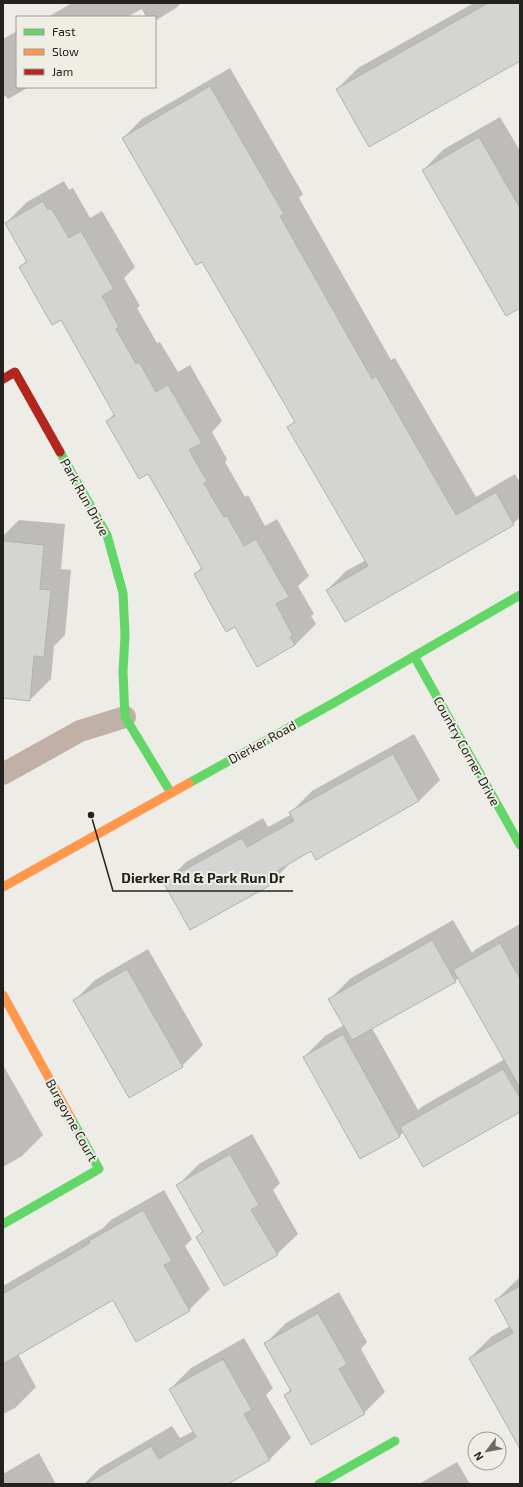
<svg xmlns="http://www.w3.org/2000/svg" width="523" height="1487" font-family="'Exo 2',sans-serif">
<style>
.shadow{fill:#0003;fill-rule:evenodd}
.building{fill:#d4d4d3;stroke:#b3b2b2}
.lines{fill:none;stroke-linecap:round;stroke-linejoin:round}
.street{stroke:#c0b0a5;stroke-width:22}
.fast{stroke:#63d668;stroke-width:9}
.slow{stroke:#ff974d;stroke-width:9}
.jam{stroke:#b3261e;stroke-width:9}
.labels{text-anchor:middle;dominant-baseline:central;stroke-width:4;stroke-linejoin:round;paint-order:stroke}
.street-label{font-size:13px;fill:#23221f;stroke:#efeee5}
.leader{fill:none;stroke:#23221f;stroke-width:1.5}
.callout-dot{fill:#23221f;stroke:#efeee5;stroke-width:1.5}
.callout-label{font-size:14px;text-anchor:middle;font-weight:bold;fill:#23221f;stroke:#efeee5;stroke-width:4;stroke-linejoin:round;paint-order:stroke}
</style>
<rect width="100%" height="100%" fill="#edece7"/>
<path class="shadow" d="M 72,3 L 181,3 L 176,8 L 155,21 L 155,17 L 146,17 L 142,9 L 127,17 L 48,17 Z
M 474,3 L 520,3 L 520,60 L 337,89 L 358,68 Z
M 17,31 L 17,87 L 29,87 L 8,99 L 6,96 L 3,97 L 3,39 Z
M 230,68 L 303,194 L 299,198 L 391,360 L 395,358 L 476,497 L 515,474 L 520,483 L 520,517 L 513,524 L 327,590 L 346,571 L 366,560 L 288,427 L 295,421 L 202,261 L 123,138 L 142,119 Z
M 500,117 L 520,151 L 520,310 L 423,170 L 444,149 Z
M 64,181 L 69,190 L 73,188 L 90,218 L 102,211 L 135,267 L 124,278 L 140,306 L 137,308 L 157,343 L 160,342 L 178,372 L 190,365 L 222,421 L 212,432 L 227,459 L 225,462 L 245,497 L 248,495 L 265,526 L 277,519 L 309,576 L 298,586 L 314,614 L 311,616 L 316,624 L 295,645 L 235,626 L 195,574 L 202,567 L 148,472 L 107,421 L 115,413 L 61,318 L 20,267 L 27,260 L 6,223 L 27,202 Z
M 19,520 L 65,524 L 61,569 L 71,570 L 65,635 L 54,646 L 51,679 L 30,700 L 3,697 L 3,536 Z
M 414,734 L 440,780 L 419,801 L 312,850 L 289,863 L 289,864 L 269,885 L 165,883 L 186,862 L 263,818 L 268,827 L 292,814 L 291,812 L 312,791 Z
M 453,920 L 472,953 L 476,949 L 520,924 L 520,1111 L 404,1131 L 400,1136 L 361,1158 L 304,1057 L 325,1036 L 344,1025 L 330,999 L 351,978 ZM 459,977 L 505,1059 L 423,1106 L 418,1110 L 372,1028 L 455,981 Z
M 148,949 L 203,1045 L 182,1066 L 74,1001 L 95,980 Z
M 3,1065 L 43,1135 L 22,1156 L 3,1167 Z
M 252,1134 L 280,1183 L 273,1190 L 298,1234 L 277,1254 L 197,1237 L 203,1230 L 178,1185 L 199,1164 Z
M 164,1190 L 192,1239 L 185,1246 L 210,1289 L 189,1310 L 113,1299 L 18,1354 L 36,1387 L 15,1408 L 3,1414 L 3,1286 L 103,1228 L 111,1220 Z
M 520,1277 L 520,1447 L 470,1358 L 491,1337 L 510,1326 L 496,1300 Z
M 339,1292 L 367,1342 L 361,1349 L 385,1392 L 364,1413 L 285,1395 L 291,1389 L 265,1344 L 286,1323 Z
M 244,1338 L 273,1388 L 266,1395 L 291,1438 L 270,1459 L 226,1484 L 84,1484 L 100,1468 L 172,1426 L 180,1438 L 194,1431 L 170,1389 L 191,1368 Z
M 39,1453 L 56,1484 L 3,1484 L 3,1474 Z
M 457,1462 L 470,1484 L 419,1484 Z"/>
<path class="building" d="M 488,3 L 520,3 L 520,61 L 369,147 L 336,89 Z
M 210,86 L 284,214 L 280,216 L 372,379 L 376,376 L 456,515 L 496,492 L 514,525 L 345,622 L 326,590 L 368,566 L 287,427 L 295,422 L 202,262 L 196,265 L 122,138 Z
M 479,137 L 520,208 L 520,308 L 506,316 L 422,170 Z
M 43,201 L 48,210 L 51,208 L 69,238 L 81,231 L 114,289 L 102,296 L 119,327 L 116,329 L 136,364 L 139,362 L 156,392 L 168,385 L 202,443 L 189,450 L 207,481 L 204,483 L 213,499 L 224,517 L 227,516 L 244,546 L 256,539 L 289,597 L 276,604 L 293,636 L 290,637 L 295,645 L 257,667 L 235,627 L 226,632 L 194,574 L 202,569 L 176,522 L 148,474 L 139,479 L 106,421 L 115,416 L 61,320 L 52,325 L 19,267 L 27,262 L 5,223 Z
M 3,541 L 44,545 L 40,589 L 51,590 L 44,657 L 34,656 L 30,701 L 3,698 Z
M 393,754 L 419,801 L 316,860 L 311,851 L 265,878 L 269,886 L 190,930 L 163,882 L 242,838 L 247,847 L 294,821 L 289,812 Z
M 432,940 L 456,982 L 352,1040 L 328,999 Z
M 500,943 L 520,979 L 520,1088 L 453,970 Z
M 127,969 L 183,1067 L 129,1098 L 73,1000 Z
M 343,1034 L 400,1137 L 360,1159 L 303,1057 Z
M 503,1069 L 520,1098 L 520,1112 L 423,1167 L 400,1127 Z
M 230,1154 L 259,1205 L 251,1210 L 278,1255 L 224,1286 L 196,1237 L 203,1232 L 176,1185 Z
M 143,1210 L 172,1261 L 164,1265 L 190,1311 L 136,1342 L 113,1300 L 3,1364 L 3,1294 L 90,1243 L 89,1241 Z
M 520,1286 L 520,1449 L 469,1358 L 513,1333 L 495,1300 Z
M 318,1313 L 347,1364 L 339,1369 L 365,1414 L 311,1445 L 284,1395 L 291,1391 L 264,1343 Z
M 223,1359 L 252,1410 L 244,1414 L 270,1460 L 228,1484 L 86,1484 L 151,1446 L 159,1459 L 196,1437 L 169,1389 Z"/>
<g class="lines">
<path class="street" d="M 3,774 L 80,731 L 125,717"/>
<path class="fast" d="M 60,452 L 107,535 L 123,593 L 125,635 L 123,672 L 125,717 L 171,793
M 414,656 L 520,845
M 189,783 L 330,705 L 520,595
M 3,1224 L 99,1169 L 71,1118
M 319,1484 L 395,1441"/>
<path class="slow" d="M 3,887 L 189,783
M 3,995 L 71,1118"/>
<path class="jam" d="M 3,379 L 15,372 L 60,452"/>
</g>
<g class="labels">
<g class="street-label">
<text transform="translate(85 497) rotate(61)">Park Run Drive</text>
<text transform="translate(262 742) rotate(-29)">Dierker Road</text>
<text transform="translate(467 751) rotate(61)">Country Corner Drive</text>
<text transform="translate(72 1120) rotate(61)">Burgoyne Court</text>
</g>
</g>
<path class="leader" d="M91 815L113 891H293"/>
<circle class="callout-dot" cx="91" cy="815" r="4"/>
<g class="callout-label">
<text x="203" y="883">Dierker Rd &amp; Park Run Dr</text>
</g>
<rect width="523" height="1487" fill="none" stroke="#23221f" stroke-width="8"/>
<rect x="16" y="16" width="140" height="72" fill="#efeee5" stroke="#9d9c96"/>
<rect x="24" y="29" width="20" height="6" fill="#63d668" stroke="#9d9c96"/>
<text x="52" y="36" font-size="12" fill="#23221f">Fast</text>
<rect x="24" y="49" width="20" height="6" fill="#ff974d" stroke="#9d9c96"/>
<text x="52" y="56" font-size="12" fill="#23221f">Slow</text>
<rect x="24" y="69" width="20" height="6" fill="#b3261e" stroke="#9d9c96"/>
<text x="52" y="76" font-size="12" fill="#23221f">Jam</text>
<g transform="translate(487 1451) rotate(238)"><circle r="19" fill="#efeee5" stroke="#9d9c96"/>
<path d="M0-3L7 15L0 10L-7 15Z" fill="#6a6965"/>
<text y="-6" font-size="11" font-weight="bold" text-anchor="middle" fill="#23221f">N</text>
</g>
</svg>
